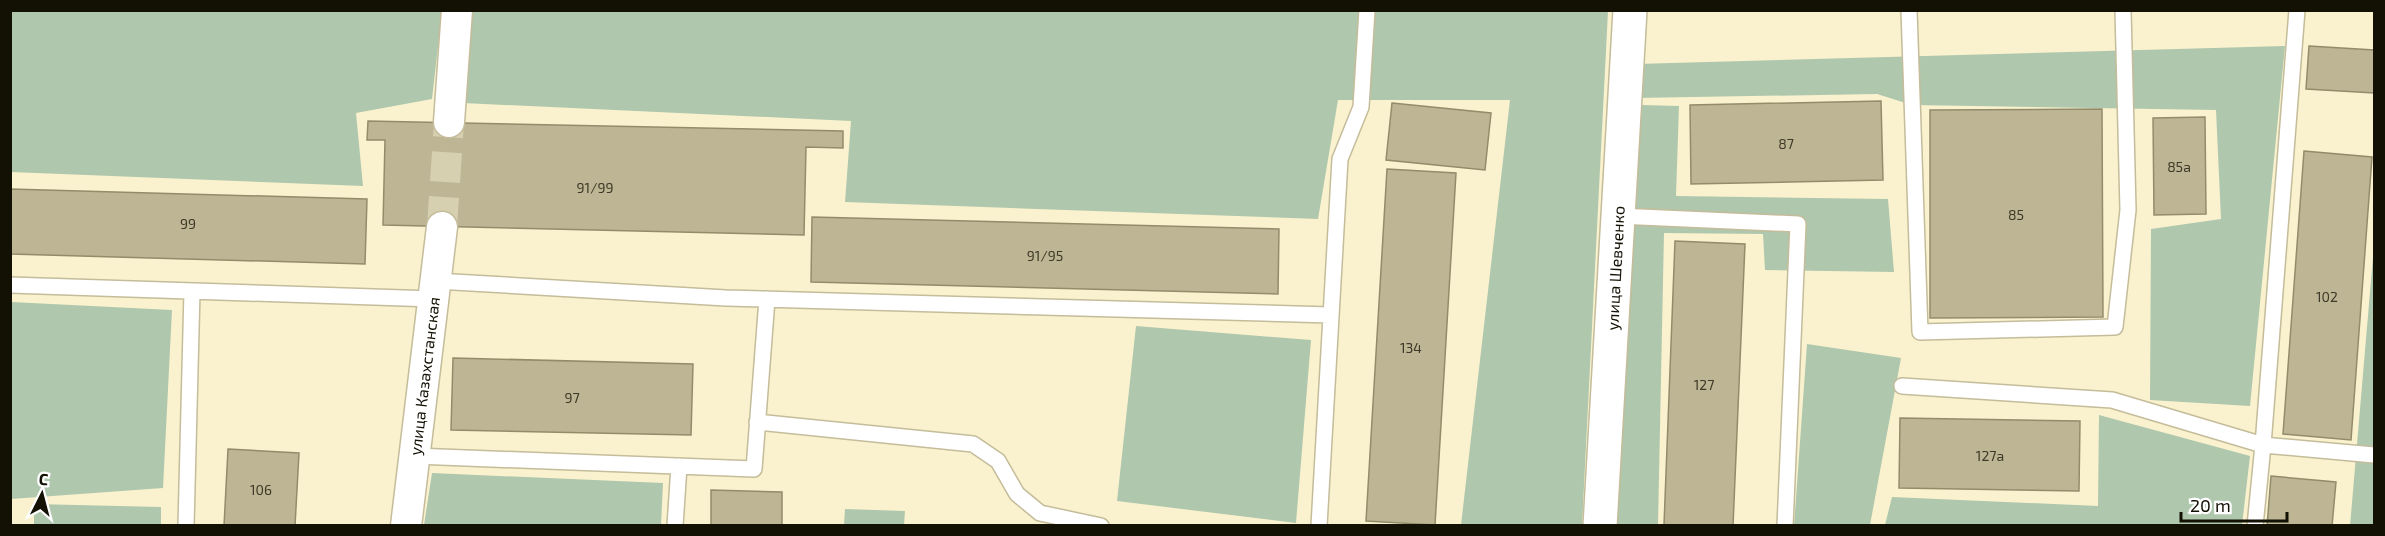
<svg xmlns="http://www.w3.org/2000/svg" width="2385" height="536" font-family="'Exo 2',sans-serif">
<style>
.green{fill:#afc7ad}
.building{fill:#bdb593;stroke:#938c6b;stroke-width:1.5}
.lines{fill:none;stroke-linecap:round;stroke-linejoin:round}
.minor-tunnel{stroke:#d7d0b0;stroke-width:30;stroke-dasharray:30 15;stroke-linecap:butt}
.service-casing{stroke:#c4bc9a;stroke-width:18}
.minor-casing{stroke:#c4bc9a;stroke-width:33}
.tertiary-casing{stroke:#c4bc9a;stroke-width:36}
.service{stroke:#fff;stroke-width:15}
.minor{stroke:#fff;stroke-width:30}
.tertiary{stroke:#fff;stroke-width:33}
.labels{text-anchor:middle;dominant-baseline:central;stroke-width:5;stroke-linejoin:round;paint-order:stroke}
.number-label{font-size:14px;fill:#3e3928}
.street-label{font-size:16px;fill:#131004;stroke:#fff}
</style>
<rect width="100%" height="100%" fill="#faf2ce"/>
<path class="green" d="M 11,10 L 442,10 L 442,11 L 432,99 L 356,113 L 363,186 L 11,172 Z
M 472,11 L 1608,11 L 1582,525 L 1461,525 L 1510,100 L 1338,100 L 1318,219 L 845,202 L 851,121 L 463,103 Z
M 2285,46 L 2250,406 L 2150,400 L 2151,229 L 2221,219 L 2216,110 L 1912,105 L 1877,94 L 1635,98 L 1636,64 Z
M 1641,105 L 1679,106 L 1676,196 L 1888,199 L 1894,272 L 1765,270 L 1763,234 L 1664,233 L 1658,525 L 1614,526 Z
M 2373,257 L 2374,525 L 2350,526 Z
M 11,302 L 172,310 L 163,488 L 11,499 Z
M 1136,326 L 1311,340 L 1296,523 L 1117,501 Z
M 1807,344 L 1901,358 L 1870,525 L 1794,526 Z
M 2099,415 L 2250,456 L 2242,525 L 1885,525 L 1892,497 L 2098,506 Z
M 432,473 L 663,483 L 661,525 L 424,525 Z
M 34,504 L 161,507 L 161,525 L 34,525 Z
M 845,509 L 905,511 L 904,525 L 844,525 Z"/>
<path class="building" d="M 2309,46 L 2374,50 L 2374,93 L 2306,89 Z
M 1881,101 L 1883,180 L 1691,184 L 1690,105 Z
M 1392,103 L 1491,113 L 1485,170 L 1386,160 Z
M 2102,109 L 2103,317 L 1930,318 L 1930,110 Z
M 2205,117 L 2206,214 L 2154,215 L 2153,118 Z
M 368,121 L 843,131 L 843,148 L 806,147 L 804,235 L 383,225 L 385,140 L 367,140 Z
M 2304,151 L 2372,157 L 2351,440 L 2283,434 Z
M 1387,169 L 1456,173 L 1435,525 L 1366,521 Z
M 10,189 L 367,199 L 365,264 L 10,254 Z
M 812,217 L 1279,229 L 1278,294 L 811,282 Z
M 1675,241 L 1745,244 L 1733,526 L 1664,525 Z
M 453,358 L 693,364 L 691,435 L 451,430 Z
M 1900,418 L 2080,421 L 2079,491 L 1899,488 Z
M 228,449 L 299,453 L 295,526 L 224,526 Z
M 2271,476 L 2336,482 L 2332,526 L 2267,526 Z
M 711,490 L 782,492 L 782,526 L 711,526 Z"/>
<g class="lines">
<path class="minor-tunnel" d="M 442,227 L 449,122"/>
<g class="service-casing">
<path id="service" d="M 1909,10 L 1920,332 L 2115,327 L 2128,210 L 2123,10
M 2297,10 L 2263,445 L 2374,455
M 1618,216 L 1798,224 L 1785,526
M 436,281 L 726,298 L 1330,315
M 10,285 L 434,299
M 1902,386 L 2112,400 L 2263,445 L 2255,526
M 757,422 L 973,444 L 998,461 L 1017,494 L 1040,513 L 1101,526
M 415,456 L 754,469 L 767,299
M 186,526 L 192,291
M 675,526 L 679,466
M 1319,526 L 1340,159 L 1361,107 L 1367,10"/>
</g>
<g class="minor-casing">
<path id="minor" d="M 449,122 L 457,10
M 406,526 L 442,227"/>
</g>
<g class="tertiary-casing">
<path id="tertiary" d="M 1600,526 L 1630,10"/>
</g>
<use href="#service" class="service"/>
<use href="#minor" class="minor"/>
<use href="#tertiary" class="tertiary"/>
</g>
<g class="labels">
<g class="number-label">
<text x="1786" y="143">87</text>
<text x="2179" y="166">85а</text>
<text x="595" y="187">91/99</text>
<text x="2016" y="214">85</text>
<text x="188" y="223">99</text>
<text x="1045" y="255">91/95</text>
<text x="2327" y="296">102</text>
<text x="1411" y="347">134</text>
<text x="1704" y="384">127</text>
<text x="572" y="397">97</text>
<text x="1990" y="455">127а</text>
<text x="261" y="489">106</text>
</g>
<g class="street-label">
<text transform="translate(1615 268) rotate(-87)">улица Шевченко</text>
<text transform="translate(424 376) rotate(-83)">улица Казахстанская</text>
</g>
</g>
<rect width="2385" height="536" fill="none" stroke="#131004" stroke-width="24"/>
<g transform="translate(42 494) rotate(6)" stroke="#ffffff" stroke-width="4.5" paint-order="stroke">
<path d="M0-4.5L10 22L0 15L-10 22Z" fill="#131004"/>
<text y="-9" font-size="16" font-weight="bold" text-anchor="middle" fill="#131004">С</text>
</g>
<path d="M2181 512v9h106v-9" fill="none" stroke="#131004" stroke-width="3"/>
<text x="2190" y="512" font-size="18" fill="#131004" stroke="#ffffff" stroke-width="4.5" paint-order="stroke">20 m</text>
</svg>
